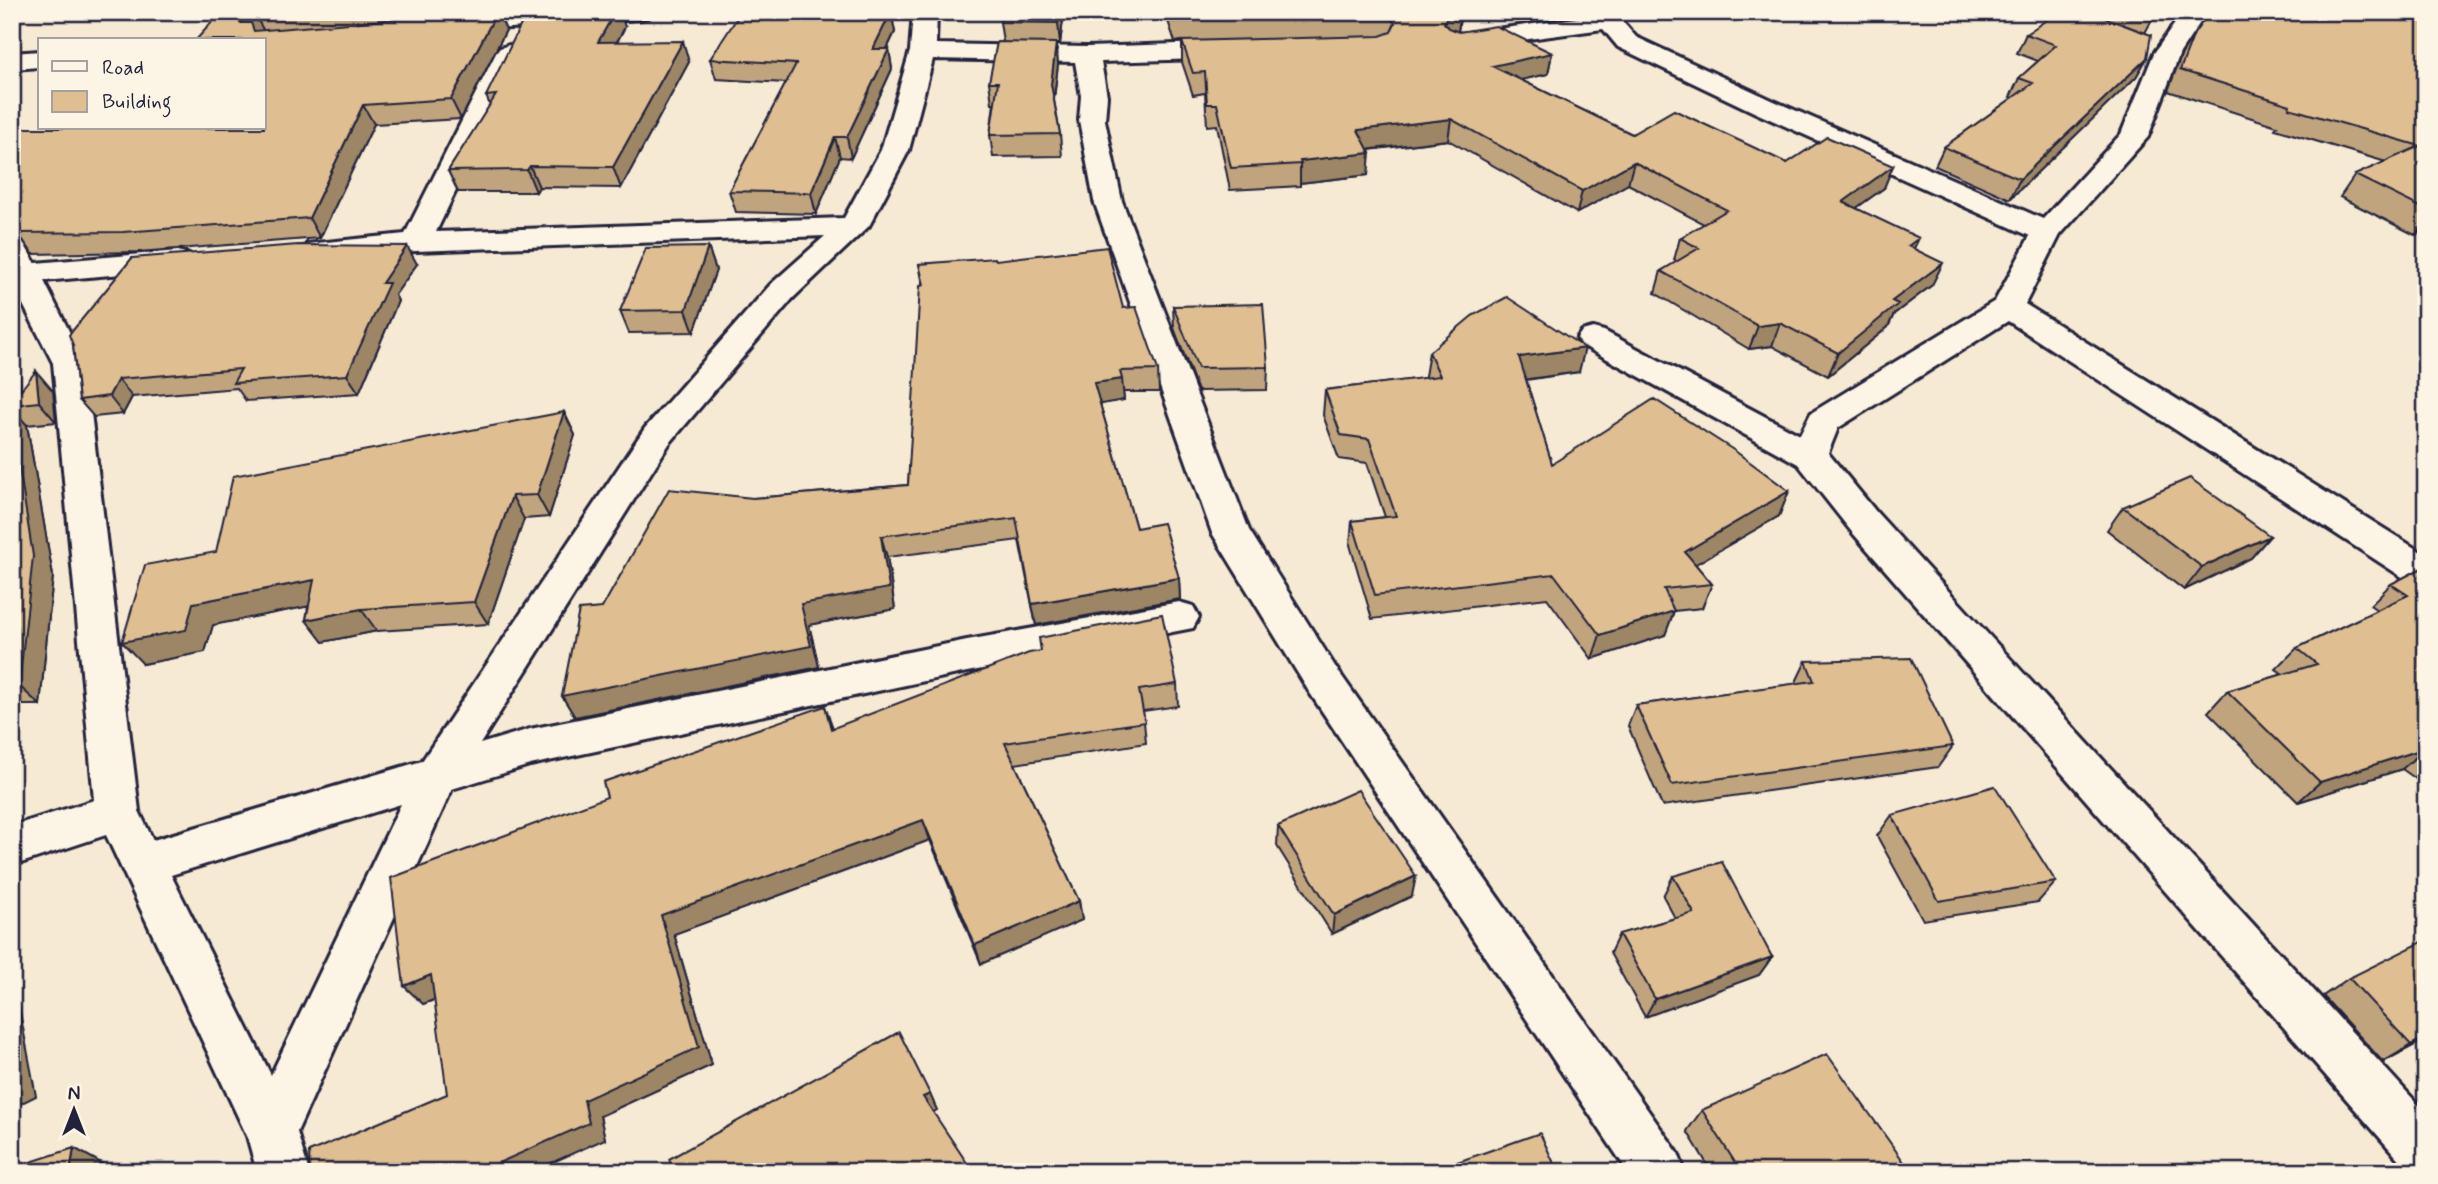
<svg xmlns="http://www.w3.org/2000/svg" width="2438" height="1184" font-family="Mynerve,sans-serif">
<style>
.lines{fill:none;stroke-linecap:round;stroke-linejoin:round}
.minor-casing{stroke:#22223b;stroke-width:6}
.minor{fill:#fcf5e5;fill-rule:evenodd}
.wall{fill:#c0a47e;stroke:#22223b;stroke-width:2}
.shaded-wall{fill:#9c8666;stroke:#22223b;stroke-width:2}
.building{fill:#dfbf92;stroke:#22223b;stroke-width:2}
</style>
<rect width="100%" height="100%" fill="#f6ead4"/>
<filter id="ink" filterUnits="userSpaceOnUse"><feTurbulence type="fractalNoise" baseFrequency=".0143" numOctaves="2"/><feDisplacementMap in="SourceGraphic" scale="14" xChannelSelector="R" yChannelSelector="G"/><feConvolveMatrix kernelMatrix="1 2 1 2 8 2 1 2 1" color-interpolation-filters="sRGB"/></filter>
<g filter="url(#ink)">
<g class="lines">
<g class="minor-casing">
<path id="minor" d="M 530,12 L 652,12 L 649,17 L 640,19 L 451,32 L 442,30 L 439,25 L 442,20 L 451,18 Z
M 913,12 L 937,12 L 936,44 L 1087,47 L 1236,42 L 1245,45 L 1249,50 L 1245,55 L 1236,58 L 1101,62 L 1107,96 L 1105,120 L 1122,201 L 1249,530 L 1336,668 L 1678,1153 L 1685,1172 L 1628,1172 L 1308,690 L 1212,533 L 1094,201 L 1079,120 L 1081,96 L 1075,62 L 933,59 L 909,150 L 869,226 L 793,298 L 669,444 L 480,744 L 530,729 L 967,640 L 1179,602 L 1193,606 L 1199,617 L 1193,628 L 967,672 L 530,765 L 452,789 L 297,1132 L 309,1172 L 257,1172 L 247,1136 L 106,835 L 12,866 L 12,826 L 94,800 L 53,363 L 12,283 L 12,239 L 23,242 L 35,263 L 178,251 L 189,254 L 193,260 L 189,266 L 178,269 L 44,281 L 85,363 L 139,811 L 153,840 L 422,761 L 645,428 L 771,284 L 825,236 L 416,251 L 318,259 L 307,256 L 303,250 L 307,244 L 405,234 L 496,53 L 500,48 L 509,45 L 518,48 L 522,53 L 436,232 L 844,218 L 881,150 L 910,51 ZM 401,804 L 271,1075 L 171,875 Z
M 1589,12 L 1614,12 L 1636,37 L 1774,101 L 2043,219 L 2121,134 L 2154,53 L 2183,12 L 2207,12 L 2180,53 L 2148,137 L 2060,235 L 2025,304 L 2426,555 L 2426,588 L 2413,584 L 2008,321 L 1838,428 L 1828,453 L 1877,513 L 2426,1113 L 2426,1172 L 2408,1170 L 1851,531 L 1798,464 L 1582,345 L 1577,338 L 1582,331 L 1593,328 L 1604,331 L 1800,435 L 1811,413 L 1995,301 L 2030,236 L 1756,113 L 1618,47 L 1603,29 L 1461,48 L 1452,46 L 1449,41 L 1452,36 L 1461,34 L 1591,16 Z
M 40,51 L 40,67 L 12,69 L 12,53 Z"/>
</g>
<use href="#minor" class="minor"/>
</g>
<path class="wall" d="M 221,12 L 477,12 L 506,30 L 461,119 L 374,124 L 320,238 L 138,252 L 33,254 L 22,239 L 12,237 L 12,137 L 264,128 Z
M 891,12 L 895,32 L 887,49 L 889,49 L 892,69 L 851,158 L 840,157 L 816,214 L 736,212 L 729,191 L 786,83 L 716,79 L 710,59 Z
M 1064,12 L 1060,44 L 1056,44 L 1058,64 L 1054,100 L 1060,134 L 1062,156 L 993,157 L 990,135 L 994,103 L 992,103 L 989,82 L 1003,42 L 1000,22 Z
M 1165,12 L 1461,12 L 1458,31 L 1552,53 L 1548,74 L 1521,80 L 1632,134 L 1787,163 L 1884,188 L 1856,208 L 1914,249 L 1932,285 L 1894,314 L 1888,327 L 1828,376 L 1772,346 L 1749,349 L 1655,293 L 1661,271 L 1677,262 L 1674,260 L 1680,238 L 1704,224 L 1628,184 L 1577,213 L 1448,140 L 1369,150 L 1368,175 L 1300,183 L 1300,186 L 1230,190 L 1217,125 L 1207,126 L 1205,93 L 1193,95 L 1182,62 L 1182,41 L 1175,42 Z
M 2090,12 L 2156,12 L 2145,33 Z
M 2426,12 L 2426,229 L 2415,235 L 2340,197 L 2355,175 L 2386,162 L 2275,129 L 2277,126 L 2168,91 L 2182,54 L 2194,34 Z
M 625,27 L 617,42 L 689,62 L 621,188 L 539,187 L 536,192 L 458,192 L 448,171 L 490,105 L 486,96 Z
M 2026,34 L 2147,58 L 2136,77 L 2010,199 L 1935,166 L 1944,147 L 2012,98 L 2010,97 L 2019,78 L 2038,61 L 2017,53 Z
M 708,247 L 716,270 L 694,332 L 629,333 L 620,311 Z
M 996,260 L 1123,308 L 1158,370 L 1159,392 L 1123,392 L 1124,400 L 1100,404 L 1136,528 L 1179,578 L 1180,599 L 1036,625 L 1019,540 L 887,557 L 895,609 L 809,625 L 819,667 L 575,717 L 562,696 L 602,608 L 753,498 L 908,485 L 923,285 L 919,264 Z
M 417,264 L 395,295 L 398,301 L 359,393 L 246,401 L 237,388 L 132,397 L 123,414 L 94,417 L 79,400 L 73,345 Z
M 1173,306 L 1268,367 L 1267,390 L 1198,391 L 1174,328 Z
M 1429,352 L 1579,372 L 1526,380 L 1552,464 L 1789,491 L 1779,516 L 1695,564 L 1712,584 L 1702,608 L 1674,611 L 1665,635 L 1592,659 L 1547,598 L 1372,619 L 1350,545 L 1352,521 L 1385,517 L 1367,463 L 1339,459 L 1323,415 L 1325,390 L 1426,378 L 1425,376 Z
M 12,359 L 18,366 L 21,390 L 53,391 L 56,422 L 27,425 L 53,576 L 40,705 L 21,705 L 14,699 L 12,700 Z
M 564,412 L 575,435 L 549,517 L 524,519 L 488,624 L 377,631 L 323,642 L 306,620 L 308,606 L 213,625 L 205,652 L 143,664 L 216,552 Z
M 2123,507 L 2270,536 L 2251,558 L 2184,590 L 2107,530 Z
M 2426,566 L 2426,786 L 2402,769 L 2298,802 L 2208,712 L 2227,691 L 2283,674 L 2276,669 L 2297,648 L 2377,610 L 2370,605 L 2391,584 Z
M 1806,661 L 1953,746 L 1938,767 L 1662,806 L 1628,726 L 1636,705 L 1795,684 Z
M 1177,684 L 1178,706 L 1143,711 L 1146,743 L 1015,764 L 1079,901 L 1082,920 L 981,964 L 930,840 L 674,934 L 712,1065 L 600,1116 L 605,1139 L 434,1000 L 423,1004 L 833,728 Z
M 1892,815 L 2056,882 L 2038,902 L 1923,920 L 1877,836 Z
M 1278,826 L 1412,896 L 1332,934 L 1277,846 Z
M 1673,876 L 1772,957 L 1759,975 L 1645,1017 L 1610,953 L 1619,934 L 1675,918 L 1663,896 Z
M 2349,978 L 2426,1039 L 2383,1062 L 2323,996 Z
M 1702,1110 L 1911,1172 L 1712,1172 L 1687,1131 Z"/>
<path class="shaded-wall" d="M 253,12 L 264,31 L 250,38 L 239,19 L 244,14 Z
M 497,12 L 498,12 L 506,30 L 461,119 L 451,99 Z
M 615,12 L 620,12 L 625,27 L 605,63 L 598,42 Z
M 891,12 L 895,32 L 877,69 L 873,49 Z
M 1060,12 L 1064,12 L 1060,44 L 1058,23 Z
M 1455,12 L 1461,12 L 1458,31 L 1445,35 L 1444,23 L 1448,14 Z
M 683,41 L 689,62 L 621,188 L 613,167 Z
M 1056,43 L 1058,64 L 1053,105 L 1051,84 Z
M 889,49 L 892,69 L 851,158 L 847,137 Z
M 1552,53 L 1548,74 L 1489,87 L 1492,66 Z
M 2147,58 L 2136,77 L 2010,199 L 2020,179 Z
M 363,105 L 374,124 L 320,238 L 309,218 Z
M 1451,119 L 1448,140 L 1356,151 L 1358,130 Z
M 835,137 L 840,157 L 816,214 L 811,193 Z
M 1370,153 L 1368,175 L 1300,183 L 1300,161 Z
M 1634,162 L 1628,184 L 1577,213 L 1582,191 Z
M 530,166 L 539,187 L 536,192 L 527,170 Z
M 1893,166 L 1884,188 L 1834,224 L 1843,202 Z
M 2426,221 L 2426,229 L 2415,235 Z
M 1919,238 L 1908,261 L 1908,246 Z
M 407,246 L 417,264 L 395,295 L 398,301 L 359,393 L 347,375 L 382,283 Z
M 708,247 L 716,270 L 694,332 L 686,310 Z
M 1943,263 L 1932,285 L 1894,314 L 1888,327 L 1828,376 L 1838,353 L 1892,301 Z
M 1780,323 L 1772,346 L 1749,349 L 1758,326 Z
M 1585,348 L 1579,372 L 1514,381 L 1519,357 Z
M 12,359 L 18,366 L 22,404 L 12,405 Z
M 36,371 L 53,391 L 56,422 L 39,402 Z
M 118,379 L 132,397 L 123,414 L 109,396 Z
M 1122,379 L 1124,400 L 1096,405 L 1094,383 Z
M 12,408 L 27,425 L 53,576 L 40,705 L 19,686 Z
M 564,412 L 575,435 L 549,517 L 537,495 Z
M 1789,491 L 1779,516 L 1675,576 L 1685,552 Z
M 512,496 L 524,519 L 488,624 L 474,602 Z
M 881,536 L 887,557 L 895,609 L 809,625 L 819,667 L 575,717 L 562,696 L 801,604 Z
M 2270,536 L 2251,558 L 2184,590 L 2202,567 Z
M 1179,578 L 1180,599 L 1036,625 L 1032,604 Z
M 314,580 L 331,602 L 213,625 L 205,652 L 143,664 L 122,642 L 193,603 Z
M 361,609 L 377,631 L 323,642 L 306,620 Z
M 1674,611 L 1665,635 L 1592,659 L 1600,635 Z
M 825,706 L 833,728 L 831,729 Z
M 2426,748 L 2402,769 L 2298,802 L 2320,782 Z
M 923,820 L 930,840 L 674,934 L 712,1065 L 600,1116 L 605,1139 L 531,1172 L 478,1172 L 661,915 Z
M 1416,876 L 1412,896 L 1332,934 L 1334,915 Z
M 1079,901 L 1082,920 L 981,964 L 975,945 Z
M 1772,957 L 1759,975 L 1645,1017 L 1655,999 Z
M 431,975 L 449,994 L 423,1004 L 404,986 Z
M 12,1002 L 19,1007 L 36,1096 L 12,1108 Z
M 2426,1037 L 2426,1039 L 2383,1062 L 2411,1045 Z
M 930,1094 L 937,1110 L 931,1114 L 923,1097 Z
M 74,1148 L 103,1164 L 101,1172 L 70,1172 Z"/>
<path class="building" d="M 221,12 L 253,12 L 244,14 L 239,19 L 241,23 L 251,23 L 254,31 L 481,12 L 497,12 L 451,99 L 363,105 L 309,218 L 123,232 L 17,233 L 12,225 L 12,137 L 21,128 L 264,128 L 264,40 L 196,40 Z
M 527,12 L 615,12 L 598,42 L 683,41 L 613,167 L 530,166 L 527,170 L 448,171 L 496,95 L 486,96 Z
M 741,12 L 891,12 L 873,49 L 889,49 L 847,137 L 835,137 L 811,193 L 729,191 L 796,64 L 710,59 Z
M 1002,12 L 1060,12 L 1058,23 L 1000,22 Z
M 1171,12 L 1455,12 L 1448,14 L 1444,23 L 1449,28 L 1459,32 L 1496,26 L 1552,53 L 1492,66 L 1632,134 L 1674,110 L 1787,163 L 1827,137 L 1893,166 L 1843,202 L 1919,238 L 1908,246 L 1943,263 L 1892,301 L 1898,304 L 1838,353 L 1780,323 L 1758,326 L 1661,271 L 1699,248 L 1680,238 L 1727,210 L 1634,162 L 1582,191 L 1451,119 L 1358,130 L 1370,153 L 1300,161 L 1301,164 L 1231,168 L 1217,104 L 1207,104 L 1205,72 L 1193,73 L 1182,41 L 1380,36 L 1391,32 L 1395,23 L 1390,18 L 1380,14 L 1174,21 Z
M 2058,12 L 2089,12 L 2151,35 L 2147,58 L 2020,179 L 1944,147 L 2033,83 L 2019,78 L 2056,45 L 2026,34 Z
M 2209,12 L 2426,12 L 2426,210 L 2355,175 L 2420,146 L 2289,108 L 2290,105 L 2180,70 L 2194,34 Z
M 997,42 L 1056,43 L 1051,84 L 1060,134 L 990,135 L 998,82 L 989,82 Z
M 298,245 L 407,246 L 382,283 L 389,283 L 347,375 L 233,383 L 241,369 L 118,379 L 109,396 L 79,400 L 73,345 L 69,335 L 132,258 Z
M 708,247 L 686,310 L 620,311 L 646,248 Z
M 1107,247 L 1123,308 L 1136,307 L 1158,370 L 1120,371 L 1122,379 L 1094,383 L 1136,528 L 1163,523 L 1179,578 L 1032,604 L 1016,518 L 881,536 L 889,588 L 801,604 L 811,646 L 562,696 L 579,610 L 602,608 L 669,489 L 753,498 L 908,485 L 920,286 L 924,285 L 919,264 L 995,258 L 996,260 Z
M 1507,297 L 1585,348 L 1519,357 L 1552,464 L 1654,399 L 1735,451 L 1789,491 L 1685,552 L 1712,584 L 1664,589 L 1674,611 L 1600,635 L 1554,574 L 1375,595 L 1352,521 L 1396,516 L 1369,439 L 1341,435 L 1325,390 L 1440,376 L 1429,352 L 1472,316 Z
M 1263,304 L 1268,367 L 1198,368 L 1173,306 Z
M 36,371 L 39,402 L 12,405 L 12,401 Z
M 564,412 L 537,495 L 512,496 L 474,602 L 361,609 L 306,620 L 314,580 L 193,603 L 186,630 L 122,642 L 145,565 L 216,552 L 233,476 Z
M 12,422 L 33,556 L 19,686 L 12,686 Z
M 2190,478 L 2270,536 L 2202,567 L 2123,507 Z
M 2426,566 L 2426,748 L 2320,782 L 2227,691 L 2317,664 L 2297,648 L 2408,595 L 2391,584 Z
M 1162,614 L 1177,684 L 1139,690 L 1145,722 L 1005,743 L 1079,901 L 975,945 L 923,820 L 661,915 L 699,1047 L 584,1100 L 589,1123 L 478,1172 L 310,1172 L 309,1152 L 447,1094 L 431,975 L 404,986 L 391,878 L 607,797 L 603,782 L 825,706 L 831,729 L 1029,653 L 1041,651 L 1039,638 Z
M 1911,658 L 1953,746 L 1672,785 L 1636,705 L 1814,681 L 1806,661 Z
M 1995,786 L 2056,882 L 1939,901 L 1892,815 Z
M 1358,790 L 1416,876 L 1334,915 L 1278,826 Z
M 1722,862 L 1772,957 L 1655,999 L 1619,934 L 1694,913 L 1673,876 Z
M 2426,940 L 2426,1037 L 2411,1045 L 2349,978 Z
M 899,1032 L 930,1094 L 923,1097 L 973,1172 L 674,1172 L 669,1159 Z
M 1827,1054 L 1911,1172 L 1741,1172 L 1702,1110 Z
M 1540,1133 L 1558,1172 L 1429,1172 Z
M 74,1148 L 70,1172 L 12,1172 L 12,1168 Z
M 1960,1165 L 1966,1172 L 1946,1172 Z"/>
</g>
<rect width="2438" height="1184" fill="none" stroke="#fcf5e5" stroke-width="42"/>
<rect x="21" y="21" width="2396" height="1142" fill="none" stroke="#22223b" stroke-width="2.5" filter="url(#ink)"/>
<rect x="38" y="38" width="228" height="91" fill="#fcf5e5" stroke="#a5a1a1" stroke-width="2"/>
<rect x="52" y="61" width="35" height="10" fill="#fcf5e5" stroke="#a5a1a1" stroke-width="2"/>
<text x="102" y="74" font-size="21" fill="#22223b">Road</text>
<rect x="52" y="91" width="35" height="21" fill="#dfbf92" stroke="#a5a1a1" stroke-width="2"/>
<text x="102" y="108" font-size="21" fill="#22223b">Building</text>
<g transform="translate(74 1110)" stroke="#fcf5e5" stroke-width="5" paint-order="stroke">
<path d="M0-5L12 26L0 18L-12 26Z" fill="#22223b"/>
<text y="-10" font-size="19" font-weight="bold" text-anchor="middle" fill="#22223b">N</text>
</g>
</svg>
